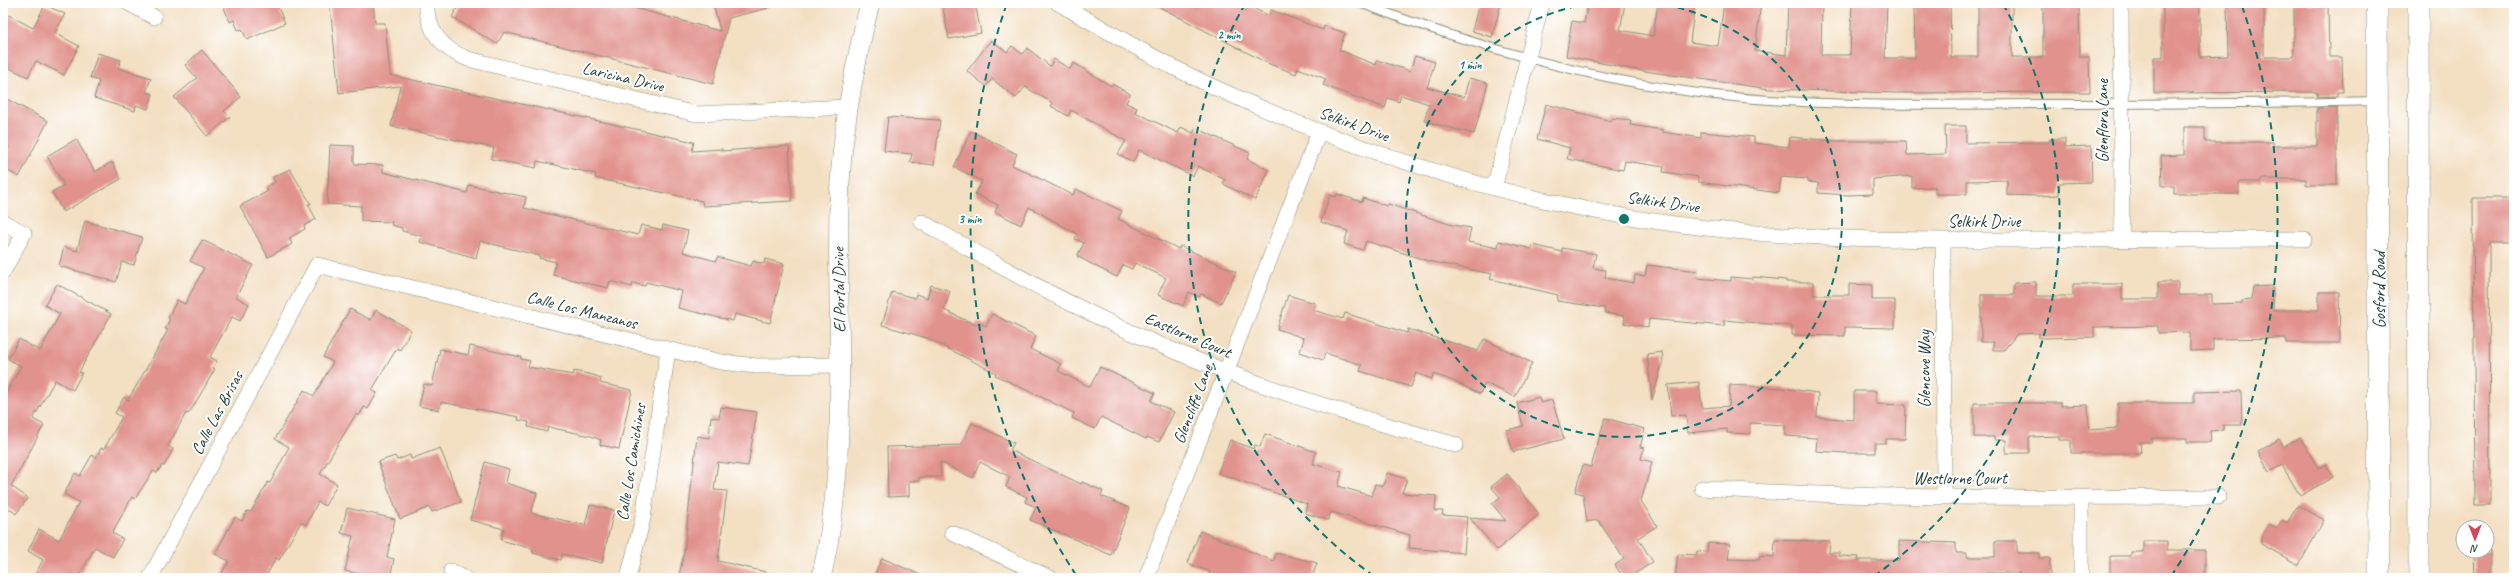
<svg xmlns="http://www.w3.org/2000/svg" width="2517" height="581" font-family="Caveat,sans-serif">
<style>
.building{fill:#e1928c}
.lines{fill:none;stroke-linecap:round;stroke-linejoin:round}
.service-casing{stroke:#898e7b;stroke-width:10}
.minor-casing{stroke:#898e7b;stroke-width:16}
.tertiary-casing{stroke:#898e7b;stroke-width:20}
.secondary-casing{stroke:#898e7b;stroke-width:22}
.service{stroke:#fff;stroke-width:8}
.minor{stroke:#fff;stroke-width:15}
.tertiary{stroke:#fff;stroke-width:19}
.secondary{stroke:#fff;stroke-width:21}
.ring{fill:none;stroke:#0f766e;stroke-width:2;stroke-dasharray:7 5}
.labels{text-anchor:middle;dominant-baseline:central;stroke-width:4;stroke-linejoin:round;paint-order:stroke}
.street-label{font-size:17px;fill:#1f3d34;stroke:#fff}
.centre{fill:#0f766e;stroke:#fff;stroke-width:2}
.ring-label{font-size:12px;text-anchor:middle;font-weight:bold;fill:#0f766e;stroke:#fff;stroke-width:4;stroke-linejoin:round;paint-order:stroke}
</style>
<rect width="100%" height="100%" fill="#fff"/>
<filter id="ink" filterUnits="userSpaceOnUse"><feTurbulence type="fractalNoise" baseFrequency=".025" numOctaves="2"/><feDisplacementMap in="SourceGraphic" scale="8" xChannelSelector="R" yChannelSelector="G"/><feConvolveMatrix kernelMatrix="1 2 1 2 8 2 1 2 1" color-interpolation-filters="sRGB"/></filter>
<filter id="wash" filterUnits="userSpaceOnUse"><feTurbulence type="fractalNoise" baseFrequency=".012" numOctaves="4" result="noise"/><feDisplacementMap in="SourceGraphic" scale="16" xChannelSelector="R" yChannelSelector="G"/><feGaussianBlur stdDeviation="0.9" result="paint"/><feColorMatrix in="noise" values="0 0 0 0 0 0 0 0 0 0 0 0 0 0 0 0 0 1.4 0 .05"/><feComposite in="paint" operator="in"/></filter>
<g filter="url(#wash)">
<rect width="100%" height="100%" fill="#f3dfc2"/>
<g id="blocks">
<path class="building" d="M 222,3 L 276,3 L 285,23 L 247,40 L 242,29 L 238,30 L 234,20 L 230,22 Z
M 357,3 L 373,3 L 375,23 L 385,23 L 390,75 L 694,142 L 692,151 L 722,149 L 722,151 L 789,146 L 792,201 L 703,206 L 702,201 L 595,178 L 596,174 L 537,161 L 536,168 L 491,159 L 494,148 L 391,126 L 400,86 L 339,93 L 330,6 Z
M 460,3 L 616,3 L 720,31 L 713,3 L 767,3 L 768,8 L 729,18 L 713,84 L 504,32 L 497,44 L 452,17 Z
M 942,3 L 975,3 L 981,33 L 949,39 Z
M 1152,3 L 1231,3 L 1246,11 L 1249,6 L 1269,16 L 1271,10 L 1323,30 L 1324,26 L 1345,33 L 1339,50 L 1376,65 L 1377,60 L 1410,71 L 1415,56 L 1435,62 L 1427,87 L 1464,97 L 1469,78 L 1488,83 L 1474,134 L 1424,121 L 1429,104 L 1401,95 L 1399,102 L 1388,98 L 1385,108 L 1323,85 L 1326,79 L 1298,68 L 1296,74 L 1267,63 Z
M 1479,3 L 1501,3 L 1492,37 L 1472,31 Z
M 1588,3 L 1625,3 L 1620,30 L 1653,36 L 1658,3 L 1695,3 L 1690,42 L 1718,46 L 1724,3 L 1761,3 L 1755,51 L 1786,55 L 1788,3 L 1822,3 L 1821,55 L 1850,55 L 1852,3 L 1887,3 L 1885,58 L 1915,58 L 1914,3 L 1950,3 L 1951,57 L 1978,57 L 1978,3 L 2012,3 L 2012,57 L 2043,57 L 2043,3 L 2079,3 L 2080,57 L 2089,57 L 2090,92 L 1896,93 L 1770,89 L 1637,70 L 1566,56 L 1572,21 L 1584,23 Z
M 2163,3 L 2200,3 L 2200,57 L 2228,56 L 2227,3 L 2264,3 L 2264,57 L 2294,57 L 2294,3 L 2328,3 L 2329,57 L 2342,57 L 2343,92 L 2337,92 L 2337,96 L 2317,97 L 2317,92 L 2154,93 L 2154,57 L 2163,57 Z
M 45,5 L 65,14 L 55,33 L 79,46 L 64,75 L 36,61 L 28,77 L 3,65 L 3,12 L 33,28 Z
M 991,40 L 1007,52 L 1012,46 L 1022,54 L 1027,48 L 1050,66 L 1054,59 L 1070,69 L 1074,63 L 1111,86 L 1112,84 L 1130,94 L 1126,103 L 1137,108 L 1135,112 L 1178,133 L 1181,127 L 1193,133 L 1196,128 L 1250,153 L 1247,159 L 1269,170 L 1255,200 L 1223,184 L 1225,180 L 1198,166 L 1193,176 L 1139,150 L 1133,162 L 1118,154 L 1126,141 L 1071,110 L 1068,116 L 1051,106 L 1053,103 L 1025,87 L 1016,98 L 992,79 L 986,86 L 967,71 Z
M 202,50 L 241,97 L 224,111 L 230,117 L 207,136 L 174,97 L 197,78 L 185,65 Z
M 98,53 L 121,60 L 118,68 L 151,78 L 146,92 L 153,94 L 148,109 L 136,105 L 135,111 L 94,98 L 99,81 L 90,78 Z
M 3,97 L 48,121 L 19,177 L 3,168 L 3,158 L 9,147 L 3,144 Z
M 1546,104 L 1611,121 L 1611,118 L 1631,120 L 1630,125 L 1663,130 L 1662,132 L 1701,138 L 1701,132 L 1734,135 L 1754,137 L 1754,143 L 1789,147 L 1790,137 L 1835,141 L 1906,141 L 1907,155 L 1946,154 L 1945,126 L 1966,126 L 1966,143 L 2050,142 L 2050,139 L 2065,139 L 2065,147 L 2091,146 L 2092,182 L 2059,183 L 2059,195 L 2036,196 L 2007,195 L 2007,180 L 1967,181 L 1967,194 L 1935,194 L 1935,187 L 1912,188 L 1912,176 L 1873,179 L 1873,194 L 1848,195 L 1818,193 L 1818,183 L 1808,182 L 1808,179 L 1781,177 L 1779,193 L 1698,182 L 1698,177 L 1663,172 L 1664,167 L 1625,161 L 1623,170 L 1567,159 L 1570,148 L 1537,139 Z
M 2337,107 L 2337,185 L 2306,185 L 2306,179 L 2261,179 L 2261,182 L 2239,182 L 2239,194 L 2174,194 L 2174,186 L 2162,186 L 2161,156 L 2184,155 L 2184,127 L 2205,127 L 2205,142 L 2273,142 L 2273,146 L 2317,146 L 2317,108 Z
M 888,117 L 940,120 L 934,165 L 910,162 L 912,154 L 884,151 Z
M 971,131 L 1017,154 L 1012,165 L 1073,195 L 1076,189 L 1122,211 L 1118,219 L 1179,249 L 1180,246 L 1236,272 L 1221,303 L 1201,294 L 1199,297 L 1189,292 L 1183,306 L 1158,295 L 1166,278 L 1135,263 L 1132,269 L 1123,265 L 1117,277 L 1099,268 L 1077,256 L 1084,243 L 1075,239 L 1077,234 L 1029,207 L 1021,225 L 995,212 L 998,205 L 975,194 L 982,181 L 954,167 Z
M 76,139 L 95,172 L 112,162 L 121,179 L 63,212 L 52,192 L 64,185 L 47,156 Z
M 330,145 L 354,146 L 354,164 L 383,165 L 383,172 L 467,193 L 469,185 L 526,197 L 524,208 L 595,225 L 638,235 L 641,225 L 662,230 L 663,225 L 688,231 L 683,252 L 716,261 L 717,257 L 751,266 L 753,261 L 764,264 L 765,259 L 784,264 L 770,323 L 735,314 L 733,321 L 678,308 L 682,291 L 646,282 L 645,286 L 633,283 L 632,287 L 610,281 L 608,288 L 553,275 L 556,262 L 539,258 L 540,256 L 480,241 L 476,258 L 420,242 L 422,236 L 402,231 L 402,228 L 391,225 L 392,222 L 361,221 L 361,206 L 327,204 Z
M 290,169 L 311,204 L 308,204 L 316,219 L 304,226 L 305,229 L 289,238 L 292,244 L 268,257 L 240,206 L 268,191 L 266,187 L 275,182 L 273,177 Z
M 1337,194 L 1362,202 L 1363,198 L 1387,206 L 1388,204 L 1452,225 L 1471,228 L 1468,242 L 1498,248 L 1499,241 L 1532,249 L 1533,245 L 1562,252 L 1562,248 L 1596,254 L 1593,268 L 1606,270 L 1605,278 L 1634,283 L 1635,275 L 1645,276 L 1647,265 L 1698,271 L 1697,278 L 1731,281 L 1731,277 L 1753,279 L 1753,277 L 1786,280 L 1786,282 L 1813,282 L 1813,295 L 1849,295 L 1849,284 L 1872,285 L 1872,300 L 1895,300 L 1895,328 L 1845,327 L 1845,336 L 1792,335 L 1792,326 L 1724,320 L 1724,326 L 1649,319 L 1648,327 L 1624,323 L 1625,316 L 1605,313 L 1605,308 L 1557,301 L 1558,295 L 1490,279 L 1492,274 L 1428,261 L 1366,241 L 1363,250 L 1344,244 L 1348,231 L 1321,222 L 1330,195 L 1336,197 Z
M 2473,198 L 2514,198 L 2514,243 L 2489,243 L 2490,505 L 2475,505 Z
M 85,221 L 142,237 L 134,265 L 122,262 L 116,282 L 59,266 L 64,247 L 77,251 Z
M 202,240 L 253,265 L 236,297 L 249,304 L 240,321 L 232,317 L 210,357 L 217,361 L 213,368 L 215,369 L 193,407 L 188,414 L 186,413 L 168,446 L 173,449 L 164,466 L 162,465 L 157,473 L 153,471 L 135,499 L 132,497 L 112,533 L 123,539 L 113,557 L 95,547 L 78,578 L 33,578 L 43,560 L 28,551 L 39,529 L 59,540 L 79,502 L 64,494 L 75,473 L 80,476 L 92,455 L 96,458 L 101,448 L 104,449 L 122,417 L 115,413 L 124,397 L 128,400 L 150,362 L 168,330 L 165,329 L 170,319 L 168,318 L 177,300 L 185,304 L 204,268 L 190,261 Z
M 2036,282 L 2036,296 L 2073,296 L 2073,284 L 2122,284 L 2122,299 L 2158,299 L 2158,282 L 2178,282 L 2178,295 L 2212,295 L 2212,304 L 2242,303 L 2242,301 L 2251,300 L 2253,287 L 2273,286 L 2273,310 L 2319,310 L 2319,292 L 2339,292 L 2340,343 L 2286,343 L 2286,338 L 2213,339 L 2213,350 L 2190,351 L 2190,332 L 2158,333 L 2158,326 L 2094,327 L 2094,337 L 2039,338 L 2039,333 L 2017,334 L 2004,350 L 1993,350 L 1993,342 L 1981,342 L 1981,295 L 2014,295 L 2014,283 Z
M 57,284 L 111,314 L 79,372 L 82,373 L 73,390 L 55,380 L 33,419 L 44,425 L 11,486 L 28,498 L 16,514 L 3,504 L 3,399 L 21,366 L 8,359 L 19,339 L 40,351 L 60,314 L 45,305 Z
M 931,285 L 950,291 L 944,310 L 976,325 L 978,322 L 986,326 L 992,314 L 1036,336 L 1030,349 L 1061,364 L 1058,371 L 1090,387 L 1100,367 L 1155,393 L 1151,401 L 1174,412 L 1159,442 L 1147,437 L 1146,439 L 1101,417 L 1095,429 L 1072,418 L 1074,413 L 995,375 L 996,373 L 927,338 L 882,325 L 892,292 L 915,298 L 916,294 L 927,298 Z
M 1288,295 L 1315,303 L 1313,310 L 1343,319 L 1345,313 L 1407,333 L 1408,329 L 1478,351 L 1484,339 L 1532,363 L 1515,397 L 1485,383 L 1480,394 L 1451,380 L 1433,374 L 1432,379 L 1416,373 L 1411,387 L 1360,371 L 1362,365 L 1325,353 L 1323,360 L 1300,352 L 1304,338 L 1277,329 Z
M 350,309 L 371,320 L 376,310 L 411,330 L 400,350 L 397,348 L 372,390 L 377,393 L 368,409 L 364,407 L 359,416 L 356,414 L 320,474 L 337,484 L 325,506 L 318,502 L 306,525 L 301,522 L 279,560 L 276,558 L 265,578 L 219,578 L 229,561 L 215,554 L 235,517 L 242,521 L 247,511 L 251,512 L 268,482 L 270,483 L 289,447 L 275,439 L 304,390 L 314,396 L 333,362 L 323,357 Z
M 470,346 L 521,357 L 521,359 L 530,361 L 528,367 L 573,375 L 574,371 L 593,375 L 601,378 L 600,383 L 632,390 L 619,449 L 600,445 L 601,440 L 591,436 L 548,427 L 547,432 L 528,427 L 529,422 L 518,420 L 519,417 L 441,402 L 439,410 L 419,406 L 424,384 L 432,386 L 440,349 L 468,355 Z
M 1662,352 L 1663,361 L 1652,400 L 1647,354 Z
M 1699,382 L 1702,408 L 1729,406 L 1730,385 L 1783,388 L 1818,393 L 1817,417 L 1854,420 L 1854,391 L 1876,391 L 1876,404 L 1906,405 L 1905,439 L 1886,439 L 1886,443 L 1875,443 L 1875,453 L 1846,453 L 1816,451 L 1817,438 L 1785,436 L 1785,425 L 1750,423 L 1750,434 L 1727,433 L 1727,429 L 1688,433 L 1686,415 L 1671,416 L 1668,385 Z
M 2241,391 L 2242,425 L 2223,425 L 2223,430 L 2210,431 L 2211,442 L 2187,442 L 2187,438 L 2152,438 L 2152,442 L 2140,442 L 2141,453 L 2071,453 L 2071,440 L 2059,440 L 2059,436 L 2029,437 L 2029,453 L 2006,453 L 2006,440 L 1994,440 L 1994,437 L 1974,437 L 1974,403 L 2061,403 L 2061,406 L 2088,405 L 2089,430 L 2118,428 L 2118,403 L 2194,403 L 2194,392 Z
M 1539,397 L 1541,403 L 1552,400 L 1564,439 L 1513,452 L 1507,430 L 1523,426 L 1517,403 Z
M 721,407 L 757,412 L 748,466 L 718,462 L 714,490 L 727,491 L 718,561 L 766,572 L 765,578 L 679,576 L 684,552 L 697,436 L 709,438 L 711,417 L 719,418 Z
M 1605,418 L 1645,429 L 1640,447 L 1644,448 L 1641,459 L 1652,462 L 1641,501 L 1657,526 L 1638,538 L 1653,562 L 1628,578 L 1623,578 L 1615,565 L 1624,559 L 1598,520 L 1587,522 L 1583,494 L 1575,492 L 1583,465 L 1591,467 Z
M 972,423 L 1014,443 L 1010,450 L 1081,484 L 1082,482 L 1103,491 L 1101,496 L 1130,508 L 1111,555 L 1030,520 L 1036,507 L 1025,502 L 1027,497 L 1006,487 L 1010,477 L 980,462 L 973,478 L 940,462 L 941,477 L 919,477 L 919,481 L 909,481 L 909,496 L 888,497 L 887,447 L 961,445 Z
M 1265,434 L 1316,452 L 1313,464 L 1342,472 L 1338,486 L 1372,496 L 1375,484 L 1383,486 L 1387,473 L 1407,479 L 1402,493 L 1436,496 L 1435,511 L 1443,511 L 1442,515 L 1467,517 L 1464,553 L 1409,548 L 1410,535 L 1331,512 L 1328,520 L 1305,513 L 1307,504 L 1218,473 L 1230,440 L 1254,449 L 1255,445 L 1260,447 Z
M 2300,437 L 2318,468 L 2326,464 L 2333,477 L 2300,496 L 2282,465 L 2269,472 L 2258,452 L 2279,439 L 2284,447 Z
M 440,448 L 461,502 L 432,512 L 430,507 L 400,519 L 378,462 L 395,456 L 397,460 L 410,455 L 411,459 Z
M 485,462 L 509,469 L 506,483 L 537,493 L 531,513 L 585,525 L 590,505 L 614,510 L 602,563 L 562,554 L 561,560 L 533,553 L 533,549 L 501,540 L 504,529 L 470,520 Z
M 1507,474 L 1539,514 L 1497,550 L 1470,518 L 1506,521 L 1492,504 L 1500,497 L 1491,487 Z
M 2298,505 L 2324,520 L 2299,565 L 2261,544 L 2261,538 L 2269,524 L 2277,528 L 2282,520 L 2287,523 Z
M 347,508 L 395,519 L 387,557 L 394,559 L 390,578 L 378,578 L 345,571 L 353,536 L 341,533 Z
M 1200,531 L 1274,561 L 1276,553 L 1317,563 L 1312,578 L 1208,578 L 1210,572 L 1188,563 Z
M 1775,540 L 1830,541 L 1829,553 L 1839,553 L 1839,556 L 1859,557 L 1858,560 L 1899,560 L 1899,541 L 1956,543 L 1956,553 L 1967,553 L 1967,557 L 1995,557 L 1995,541 L 2017,541 L 2017,553 L 2039,553 L 2039,558 L 2050,558 L 2050,578 L 2020,578 L 2020,573 L 1987,573 L 1987,578 L 1675,578 L 1678,554 L 1697,555 L 1697,551 L 1707,552 L 1708,543 L 1730,544 L 1728,559 L 1759,560 L 1760,556 L 1774,557 Z
M 2143,541 L 2167,541 L 2167,550 L 2205,550 L 2205,578 L 2110,578 L 2110,556 L 2131,556 L 2131,552 L 2143,552 Z
M 2474,551 L 2490,551 L 2490,578 L 2475,578 Z
M 882,558 L 927,578 L 873,578 Z"/>
</g>
</g>
<g filter="url(#ink)">
<use href="#blocks" fill-opacity="0" stroke="#898e7b" stroke-width="1"/>
<g class="lines">
<g class="service-casing">
<path id="service" d="M 1360,3 C 1473,46 1594,81 1715,95 C 1820,107 1925,105 2031,104 C 2147,104 2262,104 2378,101"/>
</g>
<g class="minor-casing">
<path id="minor" d="M 128,3 L 154,17
M 426,3 C 428,31 441,49 468,59 L 696,114 L 848,107
M 1058,3 C 1111,33 1163,64 1218,89 C 1381,163 1556,214 1734,231 C 1827,240 1920,240 2013,240 C 2110,239 2207,239 2304,239
M 2121,3 L 2122,239
M 1494,188 L 1542,3
M 3,222 L 24,233 L 3,272
M 922,222 C 973,251 1023,280 1076,306 C 1197,367 1326,409 1456,445
M 1943,240 L 1944,497
M 1702,488 C 1874,500 2046,497 2218,497
M 2081,497 L 2081,578
M 952,533 L 1050,578
M 451,571 L 464,578
M 150,578 L 317,265 L 721,362 L 756,366 L 840,365
M 628,578 L 643,518 L 668,350
M 1146,578 L 1319,132"/>
</g>
<g class="tertiary-casing">
<path id="tertiary" d="M 821,578 C 850,456 836,332 839,208 C 840,138 853,70 870,3"/>
</g>
<g class="secondary-casing">
<path id="secondary" d="M 2377,3 L 2379,578
M 2418,3 L 2419,578"/>
</g>
<use href="#service" class="service"/>
<use href="#minor" class="minor"/>
<use href="#tertiary" class="tertiary"/>
<use href="#secondary" class="secondary"/>
</g>
</g>
<g class="ring">
<path d="M1654 3A218 218 0 1 1 1594 3"/>
<path d="M1374 576A436 436 0 0 1 1245 4M2003 4A436 436 0 0 1 1874 576"/>
<path d="M1076 575A654 654 0 0 1 1006 6M2242 6A654 654 0 0 1 2172 575"/>
</g>
<g class="labels">
<g class="street-label">
<text transform="translate(623 77) rotate(13)">Laricina Drive</text>
<text transform="translate(2102 121) rotate(-90)">Glenflora Lane</text>
<text transform="translate(1354 124) rotate(20)">Selkirk Drive</text>
<text transform="translate(1663 202) rotate(8)">Selkirk Drive</text>
<text x="1984" y="221">Selkirk Drive</text>
<text transform="translate(839 290) rotate(-91)">El Portal Drive</text>
<text transform="translate(2379 290) rotate(-90)">Gosford Road</text>
<text transform="translate(582 310) rotate(14)">Calle Los Manzanos</text>
<text transform="translate(1188 335) rotate(23)">Eastlorne Court</text>
<text transform="translate(1924 369) rotate(-90)">Glencove Way</text>
<text transform="translate(1193 404) rotate(-69)">Glencliffe Lane</text>
<text transform="translate(217 413) rotate(-62)">Calle Las Brisas</text>
<text transform="translate(631 462) rotate(-81)">Calle Los Camichines</text>
<text x="1960" y="478">Westlorne Court</text>
</g>
</g>
<circle cx="1624" cy="219" r="6" class="centre"/>
<g class="ring-label">
<text x="1229" y="39">2 min</text>
<text x="1470" y="69">1 min</text>
<text x="970" y="223">3 min</text>
</g>
<rect width="2517" height="581" fill="none" stroke="#fff" stroke-width="16"/>
<g transform="translate(2475 539) rotate(180)"><circle r="19" fill="#ffffff" stroke="#a5b1ae"/>
<path d="M0-3L7 15L0 10L-7 15Z" fill="#d1495b"/>
<text y="-6" font-size="11" font-weight="bold" text-anchor="middle" fill="#1f3d34">N</text>
</g>
</svg>
